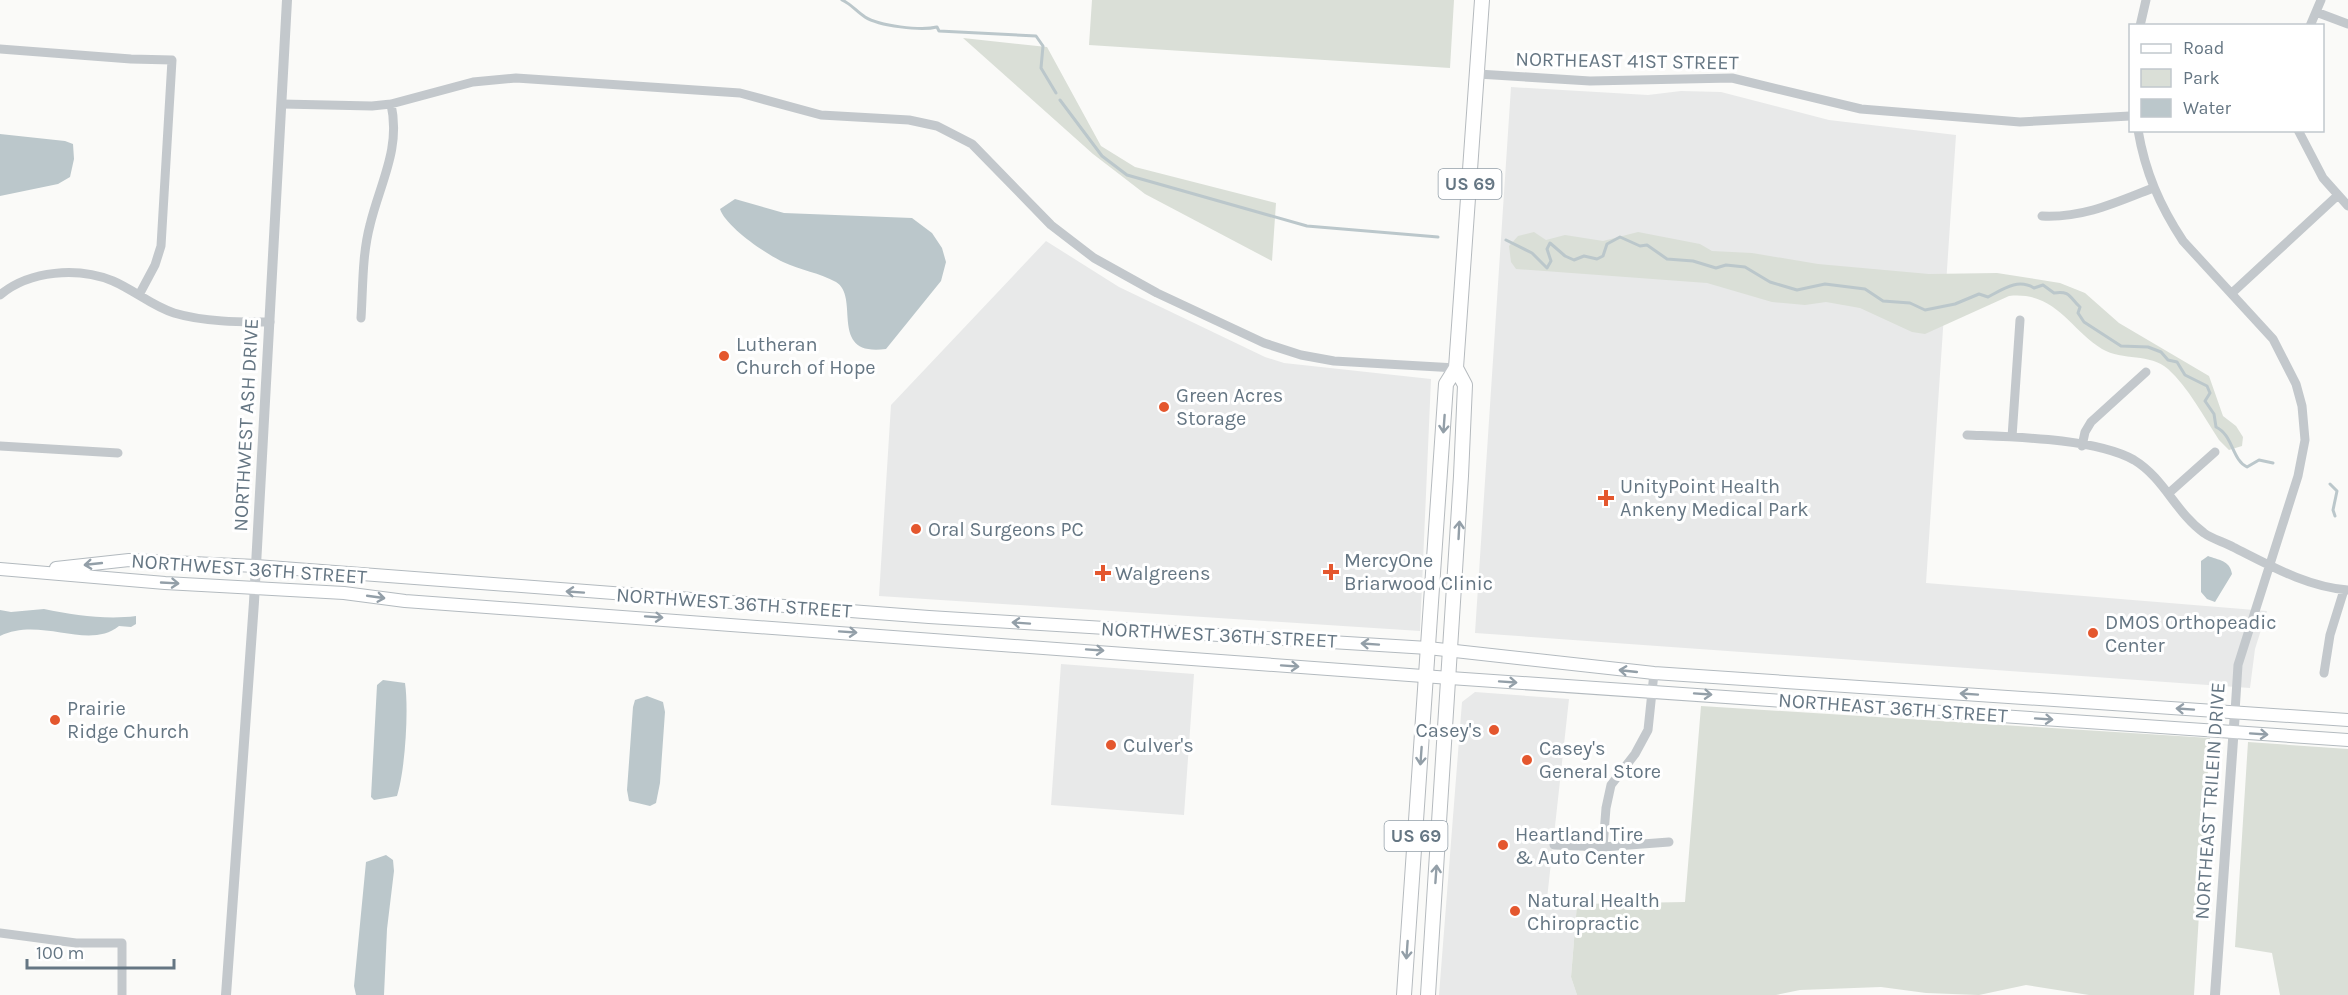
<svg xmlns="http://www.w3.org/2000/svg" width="2348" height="995" font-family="Karla,sans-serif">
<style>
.built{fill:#e8e9e9}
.green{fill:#dadfd7}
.water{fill:#bbc7cb}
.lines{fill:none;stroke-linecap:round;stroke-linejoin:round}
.stream{stroke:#bbc7cb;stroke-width:3}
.secondary-casing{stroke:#b3babf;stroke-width:14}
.primary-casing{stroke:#b5babe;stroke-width:16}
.minor{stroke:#c3c8cc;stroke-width:9}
.tertiary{stroke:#c3c8cc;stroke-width:10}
.secondary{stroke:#fff;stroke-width:12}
.primary{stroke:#fff;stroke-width:14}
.oneway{stroke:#939fa8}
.poi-dot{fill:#e4572e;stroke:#fff;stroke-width:2}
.labels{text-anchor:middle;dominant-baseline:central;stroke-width:6;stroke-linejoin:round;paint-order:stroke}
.shield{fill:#fff;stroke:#939fa8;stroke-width:1.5}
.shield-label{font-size:18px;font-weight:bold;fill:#657683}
.street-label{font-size:20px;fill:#657683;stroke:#fff}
.poi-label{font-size:20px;fill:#657683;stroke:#fff;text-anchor:start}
</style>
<rect width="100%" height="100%" fill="#fafaf8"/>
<path class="built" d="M 1511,87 L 1648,95 L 1681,91 L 1721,92 L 1829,120 L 1956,135 L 1926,583 L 2267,611 L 2255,649 L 2250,688 L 1475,633 Z
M 1046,241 L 1119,287 L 1265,357 L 1284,363 L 1431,379 L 1420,631 L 879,596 L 891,405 Z
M 1061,664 L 1194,674 L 1184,815 L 1051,805 Z
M 1475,692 L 1569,699 L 1547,899 L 1577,904 L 1571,977 L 1577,995 L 1439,995 L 1462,702 Z"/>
<path class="green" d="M 1092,0 L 1454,0 L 1450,68 L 1089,45 Z
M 963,38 L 1047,47 L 1101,146 L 1135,167 L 1276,203 L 1272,261 L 1145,194 L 1093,154 Z
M 1534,232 L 1546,240 L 1565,235 L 1603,241 L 1638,232 L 1700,244 L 1712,251 L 1752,253 L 1818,264 L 1929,274 L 1997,273 L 2060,283 L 2085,293 L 2119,323 L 2209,376 L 2223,416 L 2236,426 L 2243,437 L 2242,446 L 2229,450 L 2219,440 C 2204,417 2188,387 2168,369 C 2150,353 2123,361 2102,349 C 2070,330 2056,291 2009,296 L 1925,334 L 1912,332 L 1860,308 L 1826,302 L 1805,305 L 1772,302 L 1707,283 L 1516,269 L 1511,262 L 1509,246 L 1518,236 Z
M 1701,706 L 2210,738 L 2194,995 L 2089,995 L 2026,985 L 1979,995 L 1926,993 L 1881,987 L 1800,990 L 1776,995 L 1577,995 L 1571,977 L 1577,904 L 1685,902 Z
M 2248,742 L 2348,749 L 2348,995 L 2280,995 L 2272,953 L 2235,947 Z"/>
<path class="water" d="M 0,134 L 65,141 L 73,144 L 74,159 L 70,177 L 58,184 L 0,196 Z
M 735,199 L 784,213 L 912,218 L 932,233 L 942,248 L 946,262 L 941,281 L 886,349 C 827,357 861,297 836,282 C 820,273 800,270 783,262 C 766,254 726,227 720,209 Z
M 2208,556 C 2218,560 2230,560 2232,574 L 2215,602 L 2207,599 L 2201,592 L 2201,561 Z
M 44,609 C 74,615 106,620 136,616 L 136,624 L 131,627 L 119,626 C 88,651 41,616 0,636 L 0,610 L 11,612 Z
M 383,680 L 405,683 C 409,710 405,771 397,796 L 374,800 L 371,797 L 377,685 Z
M 647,696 L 663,702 L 665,712 L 660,783 L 656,803 L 650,806 L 629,801 L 627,790 L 633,707 L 635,700 Z
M 386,855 L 393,860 L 394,871 L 387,929 L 384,995 L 356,995 L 354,986 L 366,862 Z"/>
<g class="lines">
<path class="stream" d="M 842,0 C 851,4 856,11 865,17 C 879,26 921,31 937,27 L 939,31 L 1036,36 L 1043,46 L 1041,68 L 1056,93
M 1060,100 L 1102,156 L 1127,175 L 1307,226 L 1438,237
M 1506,240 L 1532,253 L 1547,268 L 1551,261 L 1547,249 L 1550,243 L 1565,256 L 1574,260 L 1584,256 L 1597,259 L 1603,256 L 1607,244 L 1620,237 L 1640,246 L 1647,245 L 1667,259 L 1693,261 L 1716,268 L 1726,265 L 1745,267 L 1770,282 L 1797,290 L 1825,284 L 1865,289 L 1883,301 L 1910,303 L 1925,310 L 1955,304 L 1979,294 L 1988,297 C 2003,289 2018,278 2034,288 L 2043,285 L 2054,293 C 2070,290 2070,298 2080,307 L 2078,313 L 2084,322 L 2121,346 L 2148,347 L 2161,352 L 2168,360 L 2177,362 L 2185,375 L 2207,386 L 2210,393 L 2205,401 L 2214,414 L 2216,427 C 2233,435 2232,460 2247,467 L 2259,460 L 2273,463
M 2330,484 L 2337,491 L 2333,510 L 2335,516"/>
<g class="secondary-casing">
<path id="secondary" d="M 56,568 L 129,560 L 256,566 L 929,617 L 1428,648 L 1654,673 L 2348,720
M 0,569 L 165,583 L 344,593 L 405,601 L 1450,678 L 2348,740"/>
</g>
<g class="primary-casing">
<path id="primary" d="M 1404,995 L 1446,384 L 1456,368 L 1482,0
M 1428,995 L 1461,476 L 1465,385 L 1456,368"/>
</g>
<path class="minor" d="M 2316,12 L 2348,24
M 2140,26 L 2146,0
M 2310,26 L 2321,0
M 0,49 L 131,59 L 172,60 L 161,246 L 155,265 L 139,295
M 1478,74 L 1590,81 L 1732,78 L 1861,109 L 2020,122 L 2130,116
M 282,104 L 372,106 L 391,104 L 473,82 L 516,78 L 740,93 L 821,115 L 909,120 L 937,126 L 972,144 L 1051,225 L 1094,258 L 1157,293 L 1264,343 L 1301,355 L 1334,361 L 1456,368
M 2138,130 C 2145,172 2160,206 2183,241 L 2273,339 L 2296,384 L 2302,406 L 2305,440 L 2298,476 L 2238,665 L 2235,712
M 2298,130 L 2323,178 L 2348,206
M 2042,216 C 2083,218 2115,203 2153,188
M 2232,293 L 2337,196
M 0,295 C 30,270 78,267 113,281 C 134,290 152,306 174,313 C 204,322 239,322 270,322
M 361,318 C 363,288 362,255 370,225 C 380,183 401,149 391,104
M 1967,435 C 2012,437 2095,438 2134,460 C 2164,478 2176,513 2204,533 C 2212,539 2224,542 2233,547 C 2269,565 2307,587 2348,590
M 2012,437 L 2020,320
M 0,446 L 118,453
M 2082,446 L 2085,432 L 2091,422 L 2146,372
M 2169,493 L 2215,452
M 2324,673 L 2330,635 L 2344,590
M 1554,845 L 1603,847 L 1669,842
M 1603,847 L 1606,808 L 1611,785 L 1635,754 L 1648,730 L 1654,673
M 0,933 L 76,943 L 122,943 L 122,995"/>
<path class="tertiary" d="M 226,995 L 254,602 L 287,0
M 2215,995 L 2235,712"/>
<use href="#secondary" class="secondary"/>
<use href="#primary" class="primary"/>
</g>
<defs><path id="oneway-shaft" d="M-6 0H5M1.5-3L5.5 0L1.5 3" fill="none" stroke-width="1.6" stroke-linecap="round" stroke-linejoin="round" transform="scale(1.5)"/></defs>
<g class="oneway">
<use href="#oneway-shaft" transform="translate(1444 424) rotate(94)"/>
<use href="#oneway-shaft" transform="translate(1459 530) rotate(-87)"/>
<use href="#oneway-shaft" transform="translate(93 564) rotate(174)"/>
<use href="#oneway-shaft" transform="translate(170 583) rotate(3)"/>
<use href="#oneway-shaft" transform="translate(575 592) rotate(-176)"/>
<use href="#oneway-shaft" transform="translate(376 597) rotate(8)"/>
<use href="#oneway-shaft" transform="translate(654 617) rotate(4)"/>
<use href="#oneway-shaft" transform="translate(1021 623) rotate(-176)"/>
<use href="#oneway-shaft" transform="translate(848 632) rotate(4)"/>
<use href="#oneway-shaft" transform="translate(1370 644) rotate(-176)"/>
<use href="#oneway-shaft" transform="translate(1095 650) rotate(4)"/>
<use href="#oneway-shaft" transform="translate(1290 666) rotate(4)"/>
<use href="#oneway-shaft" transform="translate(1628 671) rotate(-174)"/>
<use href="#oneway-shaft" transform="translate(1508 682) rotate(4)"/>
<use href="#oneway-shaft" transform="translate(1703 694) rotate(4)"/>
<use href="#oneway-shaft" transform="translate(1969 694) rotate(-176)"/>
<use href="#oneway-shaft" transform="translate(2185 709) rotate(-176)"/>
<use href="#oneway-shaft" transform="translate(2044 719) rotate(4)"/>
<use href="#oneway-shaft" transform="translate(2259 734) rotate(4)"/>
<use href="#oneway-shaft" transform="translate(1421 756) rotate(94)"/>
<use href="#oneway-shaft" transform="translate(1436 874) rotate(-86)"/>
<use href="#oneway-shaft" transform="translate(1407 950) rotate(94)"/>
</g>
<g class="poi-dot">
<circle cx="724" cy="356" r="6"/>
<circle cx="1164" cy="407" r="6"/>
<path d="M1603 489h6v6h6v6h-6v6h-6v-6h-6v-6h6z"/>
<circle cx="916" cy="529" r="6"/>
<path d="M1328 563h6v6h6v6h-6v6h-6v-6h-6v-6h6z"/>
<path d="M1100 564h6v6h6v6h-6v6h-6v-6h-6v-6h6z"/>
<circle cx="2093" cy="633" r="6"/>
<circle cx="55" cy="720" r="6"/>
<circle cx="1494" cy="730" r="6"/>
<circle cx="1111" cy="745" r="6"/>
<circle cx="1527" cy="760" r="6"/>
<circle cx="1503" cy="845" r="6"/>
<circle cx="1515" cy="911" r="6"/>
</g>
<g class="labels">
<g class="shield">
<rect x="1438.5" y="169" width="63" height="30" rx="4.5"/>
<rect x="1384.5" y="821" width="63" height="30" rx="4.5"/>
</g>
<g class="shield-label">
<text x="1470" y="184">US 69</text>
<text x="1416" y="836">US 69</text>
</g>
<g class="street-label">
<text transform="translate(1627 61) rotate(1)">NORTHEAST 41ST STREET</text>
<text transform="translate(246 425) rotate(-87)">NORTHWEST ASH DRIVE</text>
<text transform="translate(249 569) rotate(4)">NORTHWEST 36TH STREET</text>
<text transform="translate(734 603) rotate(4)">NORTHWEST 36TH STREET</text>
<text transform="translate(1219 635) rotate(3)">NORTHWEST 36TH STREET</text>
<text transform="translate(1893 708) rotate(4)">NORTHEAST 36TH STREET</text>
<text transform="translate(2210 801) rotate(-86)">NORTHEAST TRILEIN DRIVE</text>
</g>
<g class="poi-label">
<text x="736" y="344">Lutheran<tspan x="736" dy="23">Church of Hope</tspan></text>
<text x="1176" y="395">Green Acres<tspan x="1176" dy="23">Storage</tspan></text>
<text x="1620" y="486">UnityPoint Health<tspan x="1620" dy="23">Ankeny Medical Park</tspan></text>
<text x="928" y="529">Oral Surgeons PC</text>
<text x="1344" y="560">MercyOne<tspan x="1344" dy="23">Briarwood Clinic</tspan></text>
<text x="1115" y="573">Walgreens</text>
<text x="2105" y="622">DMOS Orthopeadic<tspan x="2105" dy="23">Center</tspan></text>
<text x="67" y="708">Prairie<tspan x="67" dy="23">Ridge Church</tspan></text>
<text x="1482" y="730" text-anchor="end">Casey's</text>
<text x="1123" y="745">Culver's</text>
<text x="1539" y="748">Casey's<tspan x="1539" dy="23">General Store</tspan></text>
<text x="1515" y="834">Heartland Tire<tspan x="1515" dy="23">&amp; Auto Center</tspan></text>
<text x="1527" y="900">Natural Health<tspan x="1527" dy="23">Chiropractic</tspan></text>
</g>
</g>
<rect x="2129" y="24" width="195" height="108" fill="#ffffff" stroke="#c1c8cd" stroke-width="1.5"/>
<rect x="2141" y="44" width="30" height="9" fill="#ffffff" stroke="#c1c8cd" stroke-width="1.5"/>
<text x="2183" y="54" font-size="18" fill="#657683">Road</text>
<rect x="2141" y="69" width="30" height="18" fill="#dadfd7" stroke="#c1c8cd" stroke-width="1.5"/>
<text x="2183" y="84" font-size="18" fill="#657683">Park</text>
<rect x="2141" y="99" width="30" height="18" fill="#bbc7cb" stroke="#c1c8cd" stroke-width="1.5"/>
<text x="2183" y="114" font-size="18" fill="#657683">Water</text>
<path d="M27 959v9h147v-9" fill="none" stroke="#657683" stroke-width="3"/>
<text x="36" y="959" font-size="18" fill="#657683" stroke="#ffffff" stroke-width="4.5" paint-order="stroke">100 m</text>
</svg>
